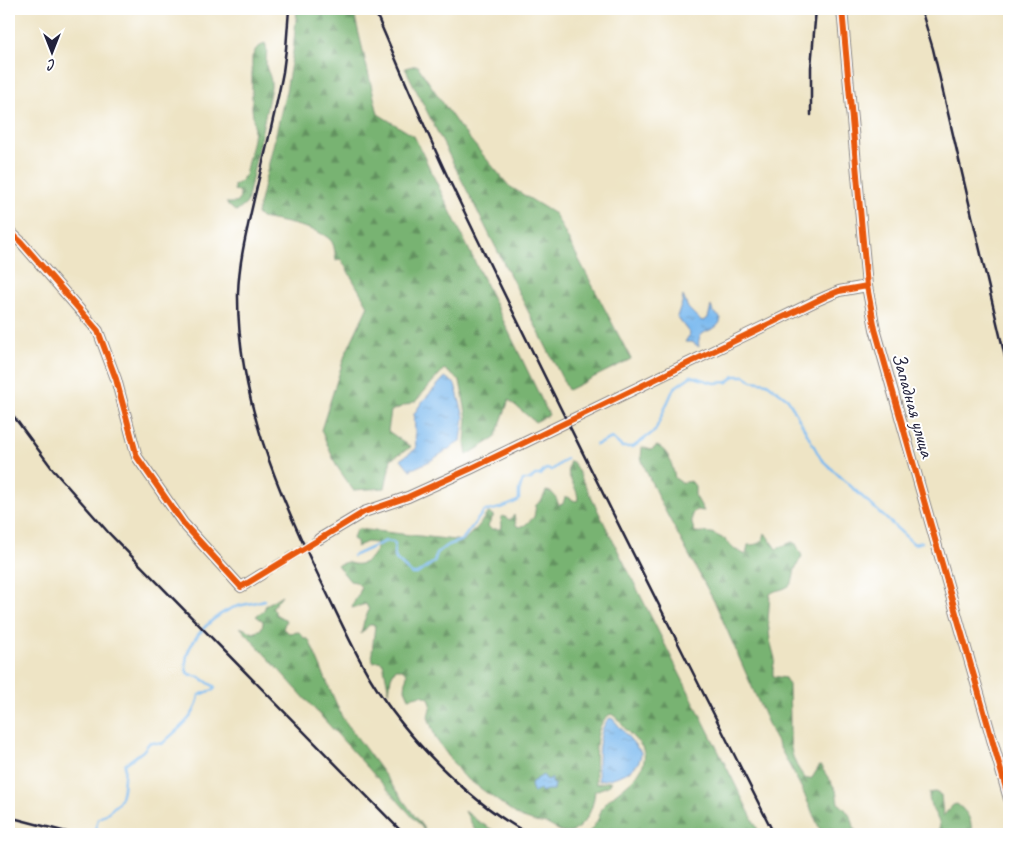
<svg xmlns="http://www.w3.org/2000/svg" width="1018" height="843" font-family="Caveat,sans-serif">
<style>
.forest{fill:url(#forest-firs);stroke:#4d6a56}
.water{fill:url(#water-ripples);stroke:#4f6e95}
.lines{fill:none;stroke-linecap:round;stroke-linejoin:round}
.stream{stroke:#7cbaef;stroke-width:2.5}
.street-tunnel{stroke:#c5bda9;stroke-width:10;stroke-dasharray:10 5;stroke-linecap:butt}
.street-casing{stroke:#888380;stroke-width:12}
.street{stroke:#fff;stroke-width:10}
.rail{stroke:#22223b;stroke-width:2.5}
.cycleway-casing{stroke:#fff;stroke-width:9}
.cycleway{stroke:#e8590c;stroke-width:6}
.labels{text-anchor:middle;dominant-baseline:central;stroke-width:4;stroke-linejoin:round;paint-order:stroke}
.street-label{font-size:20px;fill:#22223b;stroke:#fff}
</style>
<defs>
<pattern id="forest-firs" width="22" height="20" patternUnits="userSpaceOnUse" patternTransform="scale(1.25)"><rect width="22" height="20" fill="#78b372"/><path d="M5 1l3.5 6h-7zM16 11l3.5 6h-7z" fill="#62915f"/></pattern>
<pattern id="water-ripples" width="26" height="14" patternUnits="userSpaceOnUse" patternTransform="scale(1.25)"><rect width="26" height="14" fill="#7cbaef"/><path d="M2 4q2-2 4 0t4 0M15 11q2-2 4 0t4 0" fill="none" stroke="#6597c3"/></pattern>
</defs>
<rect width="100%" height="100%" fill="#fff"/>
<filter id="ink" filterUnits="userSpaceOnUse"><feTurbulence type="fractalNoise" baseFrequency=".02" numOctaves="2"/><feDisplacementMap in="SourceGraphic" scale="10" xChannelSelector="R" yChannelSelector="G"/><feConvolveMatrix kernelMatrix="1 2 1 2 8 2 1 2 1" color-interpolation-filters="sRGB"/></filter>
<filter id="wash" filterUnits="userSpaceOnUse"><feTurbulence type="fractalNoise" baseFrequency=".0096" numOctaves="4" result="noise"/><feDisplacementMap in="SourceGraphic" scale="20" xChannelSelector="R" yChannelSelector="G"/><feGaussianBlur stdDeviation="1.12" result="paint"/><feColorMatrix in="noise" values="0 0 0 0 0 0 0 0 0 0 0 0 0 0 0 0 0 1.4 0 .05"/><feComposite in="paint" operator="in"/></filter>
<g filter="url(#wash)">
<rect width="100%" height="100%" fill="#eee4c5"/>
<path class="forest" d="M 297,9 L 353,9 L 378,114 L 414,136 L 549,415 L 535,422 L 509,400 L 495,438 L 467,455 L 465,442 L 467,418 L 460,381 L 444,369 L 416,401 L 391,411 L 388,431 L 411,447 L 391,459 L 385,488 L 353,490 L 336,465 L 321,430 L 345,355 L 368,306 L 341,259 L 336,261 C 335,255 335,247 332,242 C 323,228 277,221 261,218 L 257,214 L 286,91 L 293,52 Z
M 265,43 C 268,49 266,56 266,63 C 266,72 272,75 271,87 L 247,203 L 239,210 L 235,211 L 226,203 L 236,203 L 240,198 L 239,192 L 234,190 L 234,185 L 240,182 L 245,175 L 253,139 L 254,126 L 252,108 L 252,57 L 256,49 Z
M 417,65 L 458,125 L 509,186 L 555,214 L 631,359 L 568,390 L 405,68 Z
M 657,446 C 670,451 672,466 675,478 L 682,483 L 691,481 L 695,486 L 695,495 L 704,511 L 696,510 L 692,514 L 692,524 L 695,532 L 712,533 L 726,540 L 734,549 L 746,555 L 748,545 C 758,545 763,543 765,533 L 776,549 L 792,542 L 796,544 L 802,556 C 800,560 798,563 796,567 C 792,575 796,584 785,588 C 779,591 777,589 770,594 L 768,621 L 770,640 L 775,659 L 773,669 L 773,676 L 785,678 L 789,685 C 789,697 790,709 790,720 C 790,745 789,759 806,779 L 812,778 L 820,765 L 836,790 L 838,803 C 846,808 854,820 854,829 L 860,834 L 822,834 L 801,787 L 773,735 L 716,605 L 662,505 L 647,473 L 641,458 L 642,447 L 651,450 Z
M 570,461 L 573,462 L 578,471 L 760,834 L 588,834 C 591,829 594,826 597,821 C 600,816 600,810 605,804 C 617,789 654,773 642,747 C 639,742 633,738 629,733 C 623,727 619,718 611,714 C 591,724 596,765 596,784 L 612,781 L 608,786 L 595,791 C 593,809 588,821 573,832 L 564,833 L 547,824 L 535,822 L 520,817 L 462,775 L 436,739 L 428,717 L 431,704 L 429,698 L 422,695 L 409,698 L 405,689 L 407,673 L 402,669 L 395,669 L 391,677 L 389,692 L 383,663 L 379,661 L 373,662 L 372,653 L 375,625 L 369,625 L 361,634 L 364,621 L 369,610 L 366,604 L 352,608 C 353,600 360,596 361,587 L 356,582 L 350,581 L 337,565 L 347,562 C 362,569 372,559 378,546 L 375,543 L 367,542 L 356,547 L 358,542 L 353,539 L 355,532 L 358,529 L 464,541 C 468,535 473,532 477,528 C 482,523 483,517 488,513 L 494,515 L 488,526 L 491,529 L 500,529 L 502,526 L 501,518 L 503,516 L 510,520 L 514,515 L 516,525 L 519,527 L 525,525 L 534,517 L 536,505 L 542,500 L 546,491 C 555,492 555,497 559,505 L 563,504 L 565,497 L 568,497 L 575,501 L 578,500 C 578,485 563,477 570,461 Z
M 282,595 L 272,608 L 275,611 L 275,614 L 286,620 L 283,629 L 289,633 L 299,632 L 304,638 L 309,640 L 342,717 L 428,834 L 240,627 L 254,633 L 261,629 L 263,624 L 263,621 L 256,616 L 264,610 L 266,605 Z
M 935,792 L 941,795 L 943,816 L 953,805 L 957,804 C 969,814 971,818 972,834 L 932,834 L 931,832 L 938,831 L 940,825 C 936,812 929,809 929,793 Z
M 465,811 L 479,822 L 500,834 L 477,834 Z"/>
<path class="water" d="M 683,296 L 688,308 L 700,320 L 704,321 L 708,318 L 711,306 L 713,312 L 721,318 C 719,335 695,326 699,347 L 692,342 L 685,342 L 690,334 L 677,317 C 679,309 683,304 683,296 Z
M 445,377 L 455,384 L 464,417 L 461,441 L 430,461 L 410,470 L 401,459 L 416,449 L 414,414 L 422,402 Z
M 610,718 L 613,719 L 641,752 C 641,772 615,778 599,781 C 597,767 597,726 610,718 Z
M 543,775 L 547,780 L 552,778 L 552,783 L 555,784 L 554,790 L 547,790 L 541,792 L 540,789 L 534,793 L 531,786 L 532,782 Z"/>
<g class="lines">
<path class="stream" d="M 596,445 L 612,438 L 622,447 L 633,447 L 655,431 L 674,388 L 691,376 L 714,383 L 728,382 L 734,376 L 745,376 L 752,381 L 767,383 L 788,399 L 821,459 L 914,544 L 922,542
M 353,556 L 386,541 L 393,542 L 395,544 L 394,553 L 396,559 L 412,574 L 417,574 L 434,562 L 437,553 L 446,546 L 462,540 L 484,511 C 493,511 511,505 519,500 L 519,491 L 523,480 L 530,480 L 535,475 L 540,475 L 546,469 L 552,470 L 566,459
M 94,833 L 98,819 C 127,801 122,796 125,764 L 143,751 L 150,742 L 162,744 C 178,728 196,719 199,695 L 213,690 L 215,688 L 214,686 C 208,684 204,679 199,677 C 194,675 192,677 187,672 C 180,647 209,619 230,609 C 240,604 253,604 264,600"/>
</g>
</g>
<g filter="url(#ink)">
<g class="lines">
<path class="street-tunnel" d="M 262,574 L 319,539"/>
<g class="street-casing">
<path id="street" d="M 842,9 L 867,286 L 875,329 L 1009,799
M 9,231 L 21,242 L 98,331 L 116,379 L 137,457 L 183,523 L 241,587 L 262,574
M 319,539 L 364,512 L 408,497 L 470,469 L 816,301 L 839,291 L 867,286"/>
</g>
<use href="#street" class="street"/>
<path class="rail" d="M 289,9 L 286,49 L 283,72 C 275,115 264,157 254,199 C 247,230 239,261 238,293 C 237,395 276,488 319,577 C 336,611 351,646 370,678 C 405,736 468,802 529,834
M 374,9 C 400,68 424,128 452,186 C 556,404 666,618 774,834
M 921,9 L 933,49 L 1009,374
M 811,115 L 811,67 L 816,9
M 9,410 L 54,471 L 108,532 L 404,834
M 9,817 L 74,834"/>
<g class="cycleway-casing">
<path id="cycleway" d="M 842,9 L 867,286 L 875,329 L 1009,799
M 9,231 L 21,242 L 98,331 L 116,379 L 137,457 L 183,523 L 241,587 L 364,512 L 408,497 L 470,469 L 827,296 L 839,291 L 867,286"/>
</g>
<use href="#cycleway" class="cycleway"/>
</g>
</g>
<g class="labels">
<g class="street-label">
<text transform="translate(913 405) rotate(74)">Западная улица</text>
</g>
</g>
<rect width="1018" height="843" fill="none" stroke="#fff" stroke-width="30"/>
<g transform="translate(52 52) rotate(180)" stroke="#ffffff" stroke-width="4" paint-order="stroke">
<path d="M0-4L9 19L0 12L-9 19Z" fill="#22223b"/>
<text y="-8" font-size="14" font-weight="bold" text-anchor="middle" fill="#22223b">С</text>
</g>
</svg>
